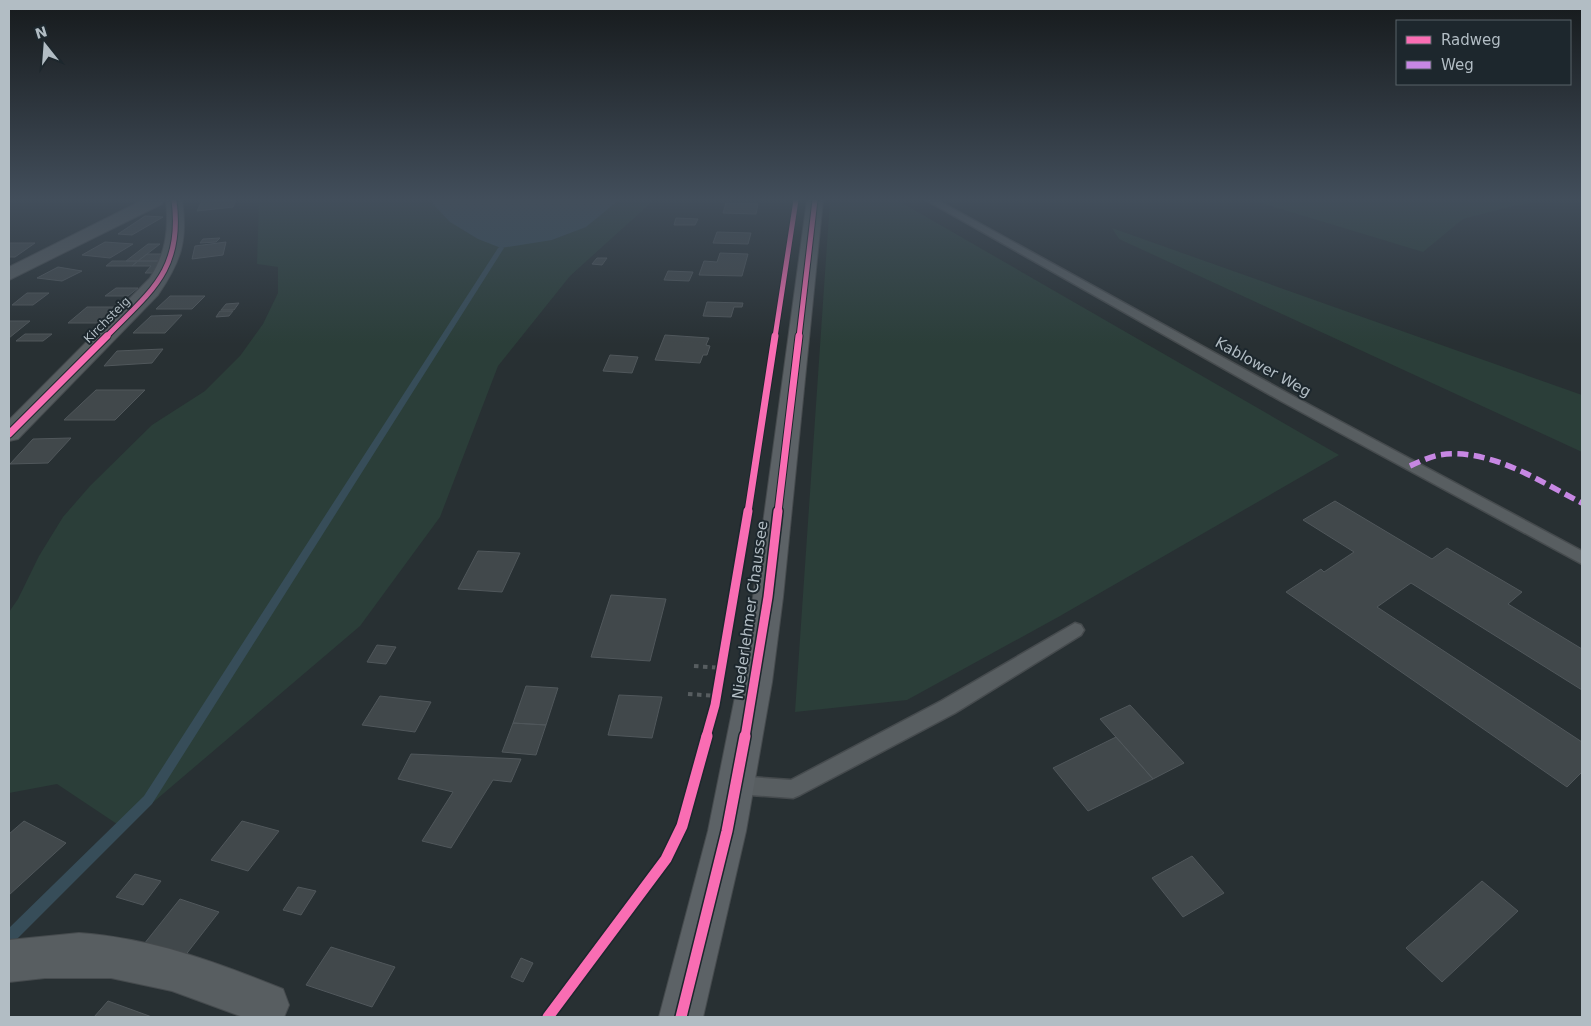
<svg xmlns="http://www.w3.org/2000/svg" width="1591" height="1026" font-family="'DejaVu Sans',sans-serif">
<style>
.green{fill:#2b3e39}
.water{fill:#374d59}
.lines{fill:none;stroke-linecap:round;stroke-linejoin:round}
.stream{fill:#374d59;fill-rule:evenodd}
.building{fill:#41484b;stroke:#50575b}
.lane-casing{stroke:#464b4e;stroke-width:3}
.street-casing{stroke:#464b4e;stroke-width:2}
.secondary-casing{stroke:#464b4e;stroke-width:2}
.path{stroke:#575d60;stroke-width:4;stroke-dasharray:4.5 4.5;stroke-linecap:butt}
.lane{fill:#585e61;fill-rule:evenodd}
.street{fill:#585e61;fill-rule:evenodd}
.secondary{fill:#5c6266;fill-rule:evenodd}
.quiet{stroke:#c787e3;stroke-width:5.5;stroke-dasharray:11 5.5;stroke-linecap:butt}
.cycleway-far3-casing{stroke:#1d272d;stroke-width:7}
.cycleway-far2-casing{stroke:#1d272d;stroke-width:9}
.cycleway-far1-casing{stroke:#1d272d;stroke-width:12}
.cycleway-casing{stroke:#1d272d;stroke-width:14}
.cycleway-far3{stroke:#f96db3;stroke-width:5}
.cycleway-far2{stroke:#f96db3;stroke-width:7}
.cycleway-far1{stroke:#f96db3;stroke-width:9}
.cycleway{stroke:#f96db3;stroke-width:11}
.labels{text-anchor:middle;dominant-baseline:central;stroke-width:4;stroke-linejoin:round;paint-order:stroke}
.far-street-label{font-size:12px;fill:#b2bdc4;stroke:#1d272d}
.street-label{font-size:15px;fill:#b2bdc4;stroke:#1d272d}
</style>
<rect width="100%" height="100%" fill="#283033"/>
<path class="green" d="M 259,200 L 432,200 L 433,204 L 552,240 L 585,227 L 619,200 L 654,200 L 570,276 L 498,366 L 440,517 L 360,626 L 123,828 L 57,784 L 9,793 L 9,612 L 18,599 L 39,556 L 63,517 L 90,486 L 152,425 L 205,391 L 240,356 L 263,324 L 278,293 L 278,267 L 257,264 Z
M 830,200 L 897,200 L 1339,455 L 1060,616 L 907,700 L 795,712 Z
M 1251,200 L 1552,200 L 1513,206 L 1463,219 L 1423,252 Z
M 1112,228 L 1582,395 L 1582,452 L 1119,239 Z"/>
<path class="water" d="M 432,200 L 619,200 L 586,227 L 552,240 L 501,248 L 478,239 L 450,222 L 433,204 Z"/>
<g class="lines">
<path class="stream" d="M 501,246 L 504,248 L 152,804 L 15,941 L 9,942 L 9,928 L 144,796 L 498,248 Z"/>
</g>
<path class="building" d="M 236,200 L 233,207 L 197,211 L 202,201 Z
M 726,203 L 758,204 L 756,214 L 723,213 Z
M 145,216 L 163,217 L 132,235 L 118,234 Z
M 676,218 L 698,219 L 695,225 L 674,225 Z
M 717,232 L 751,233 L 748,244 L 713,243 Z
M 220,238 L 216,242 L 200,243 L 203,239 Z
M 105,242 L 133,244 L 110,258 L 82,255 Z
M 226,242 L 223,255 L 192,259 L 195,246 Z
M 9,243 L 35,243 L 15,257 L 9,257 Z
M 148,244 L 160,244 L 138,261 L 126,261 Z
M 720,253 L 748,254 L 742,276 L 699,275 L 704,261 L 717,262 Z
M 147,254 L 167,254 L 164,261 L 138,261 Z
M 597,258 L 607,258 L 602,265 L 592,264 Z
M 112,261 L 138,261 L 132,266 L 106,266 Z
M 138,261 L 164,261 L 157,273 L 145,273 L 151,266 L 132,266 Z
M 58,267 L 82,271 L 62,281 L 37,278 Z
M 668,271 L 693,272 L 689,281 L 664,280 Z
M 116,288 L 138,288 L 128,296 L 105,296 Z
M 27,293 L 49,293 L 33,305 L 12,305 Z
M 170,296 L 205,296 L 192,309 L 156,309 Z
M 707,302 L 743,303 L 742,307 L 734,307 L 731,317 L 703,316 Z
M 239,303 L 234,310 L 221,310 L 226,304 Z
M 87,307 L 117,307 L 99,323 L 68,323 Z
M 220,311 L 233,311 L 229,316 L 216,317 Z
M 182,315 L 165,333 L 133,333 L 151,316 Z
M 9,321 L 30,321 L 9,338 Z
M 25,334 L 52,334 L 43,341 L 16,341 Z
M 665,335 L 709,338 L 706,345 L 710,346 L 707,355 L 703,355 L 700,363 L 655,360 Z
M 163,349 L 152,363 L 104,366 L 117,351 Z
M 610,355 L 638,357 L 632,373 L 603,371 Z
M 96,390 L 145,390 L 115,420 L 64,420 Z
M 71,438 L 48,463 L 10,464 L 33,439 Z
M 1335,501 L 1432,559 L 1447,548 L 1522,592 L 1508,604 L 1582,649 L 1582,690 L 1411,583 L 1377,607 L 1582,742 L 1582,772 L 1567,787 L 1286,592 L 1321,569 L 1324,572 L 1354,552 L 1303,520 Z
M 478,551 L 520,553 L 502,592 L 458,589 Z
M 611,595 L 666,599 L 650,661 L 591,657 Z
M 377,645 L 396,647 L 386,664 L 367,662 Z
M 526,686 L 558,688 L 546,725 L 513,723 Z
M 619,695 L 662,697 L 652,738 L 608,735 Z
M 380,696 L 431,702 L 415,732 L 362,725 Z
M 1130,705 L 1184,763 L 1153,779 L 1100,719 Z
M 513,723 L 546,725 L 536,755 L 502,752 Z
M 1116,737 L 1153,779 L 1088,811 L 1053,768 Z
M 411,754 L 521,759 L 511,782 L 493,780 L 451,848 L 422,841 L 453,792 L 398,779 Z
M 24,821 L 66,843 L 9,895 L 9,834 Z
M 242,821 L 279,831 L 248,871 L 211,860 Z
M 1192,856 L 1224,893 L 1183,917 L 1152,878 Z
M 135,874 L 161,881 L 143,905 L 116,897 Z
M 1482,881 L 1518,911 L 1442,982 L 1406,948 Z
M 298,887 L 316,891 L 301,915 L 283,910 Z
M 180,899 L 219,912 L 184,957 L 144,944 Z
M 331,947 L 395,967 L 372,1007 L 306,985 Z
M 521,958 L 533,963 L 523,982 L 511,977 Z
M 108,1001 L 152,1017 L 94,1017 Z"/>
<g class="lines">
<g class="lane-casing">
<path id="lane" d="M 926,200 L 937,200 L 1291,395 L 1582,551 L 1582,564 L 1281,401 Z
M 1075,623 L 1081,625 L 1084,630 L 1081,635 L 955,713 L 800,795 L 793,798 L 736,794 L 729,791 L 726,785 L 729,779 L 736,776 L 791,780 L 941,701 Z"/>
</g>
<g class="street-casing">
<path id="street" d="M 143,200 L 164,200 L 162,204 L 9,280 L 9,267 Z
M 166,200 L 182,200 C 188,241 181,261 158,295 L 18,439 L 9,441 L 9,420 L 150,278 C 166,253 169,229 166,200 Z
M 79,933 C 151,938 216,962 283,989 L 289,1005 L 284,1017 L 243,1017 L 172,991 L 111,978 L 45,978 L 9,982 L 9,940 Z"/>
</g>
<g class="secondary-casing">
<path id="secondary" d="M 807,200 L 823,200 L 783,597 L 772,682 L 746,831 L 703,1017 L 659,1017 L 708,831 L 738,682 L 753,597 Z"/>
</g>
<path class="path" d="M 694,666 L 722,668
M 688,694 L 717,696"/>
<use href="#lane" class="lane"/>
<use href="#street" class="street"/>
<use href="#secondary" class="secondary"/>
<path class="quiet" d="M 1410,466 C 1419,462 1429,457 1439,455 C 1489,447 1539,481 1582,503"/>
<g class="cycleway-far3-casing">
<path id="cycleway-far3" d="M 106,337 C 151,291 183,270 174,200
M 775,337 L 796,200
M 799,337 L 815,200"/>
</g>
<g class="cycleway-far2-casing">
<path id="cycleway-far2" d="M 9,434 L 107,336
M 748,512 L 775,336
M 778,512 L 799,336"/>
</g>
<g class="cycleway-far1-casing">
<path id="cycleway-far1" d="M 706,737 L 715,705 L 748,511
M 745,737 L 768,597 L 778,511"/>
</g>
<g class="cycleway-casing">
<path id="cycleway" d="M 548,1017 L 666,859 L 682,826 L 707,736
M 681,1017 L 727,831 L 745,736"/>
</g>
<use href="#cycleway-far3" class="cycleway-far3"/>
<use href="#cycleway-far2" class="cycleway-far2"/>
<use href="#cycleway-far1" class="cycleway-far1"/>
<use href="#cycleway" class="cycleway"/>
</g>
<linearGradient id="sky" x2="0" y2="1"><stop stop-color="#161a1c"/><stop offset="0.58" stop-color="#424e5b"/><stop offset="1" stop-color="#424e5b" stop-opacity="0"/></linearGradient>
<rect width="1591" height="344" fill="url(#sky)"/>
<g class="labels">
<g class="far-street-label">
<text transform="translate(107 320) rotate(-45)">Kirchsteig</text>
</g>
<g class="street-label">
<text transform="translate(1263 367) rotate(29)">Kablower Weg</text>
<text transform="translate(750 610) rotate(-82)">Niederlehmer Chaussee</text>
</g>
</g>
<rect width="1591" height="1026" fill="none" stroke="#b2bdc4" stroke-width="20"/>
<rect x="1396" y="20" width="175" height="65" fill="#1d272d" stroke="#596369"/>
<rect x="1406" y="36" width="25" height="8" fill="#f96db3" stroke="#596369"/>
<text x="1441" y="45" font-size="15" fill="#b2bdc4">Radweg</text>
<rect x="1406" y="61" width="25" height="8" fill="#c787e3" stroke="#596369"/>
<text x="1441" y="70" font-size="15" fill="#b2bdc4">Weg</text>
<g transform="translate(45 45) rotate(343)" stroke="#1d272d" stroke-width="4" paint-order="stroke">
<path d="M0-4L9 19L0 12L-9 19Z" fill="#b2bdc4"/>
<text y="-8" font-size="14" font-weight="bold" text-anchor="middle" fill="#b2bdc4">N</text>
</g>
</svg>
